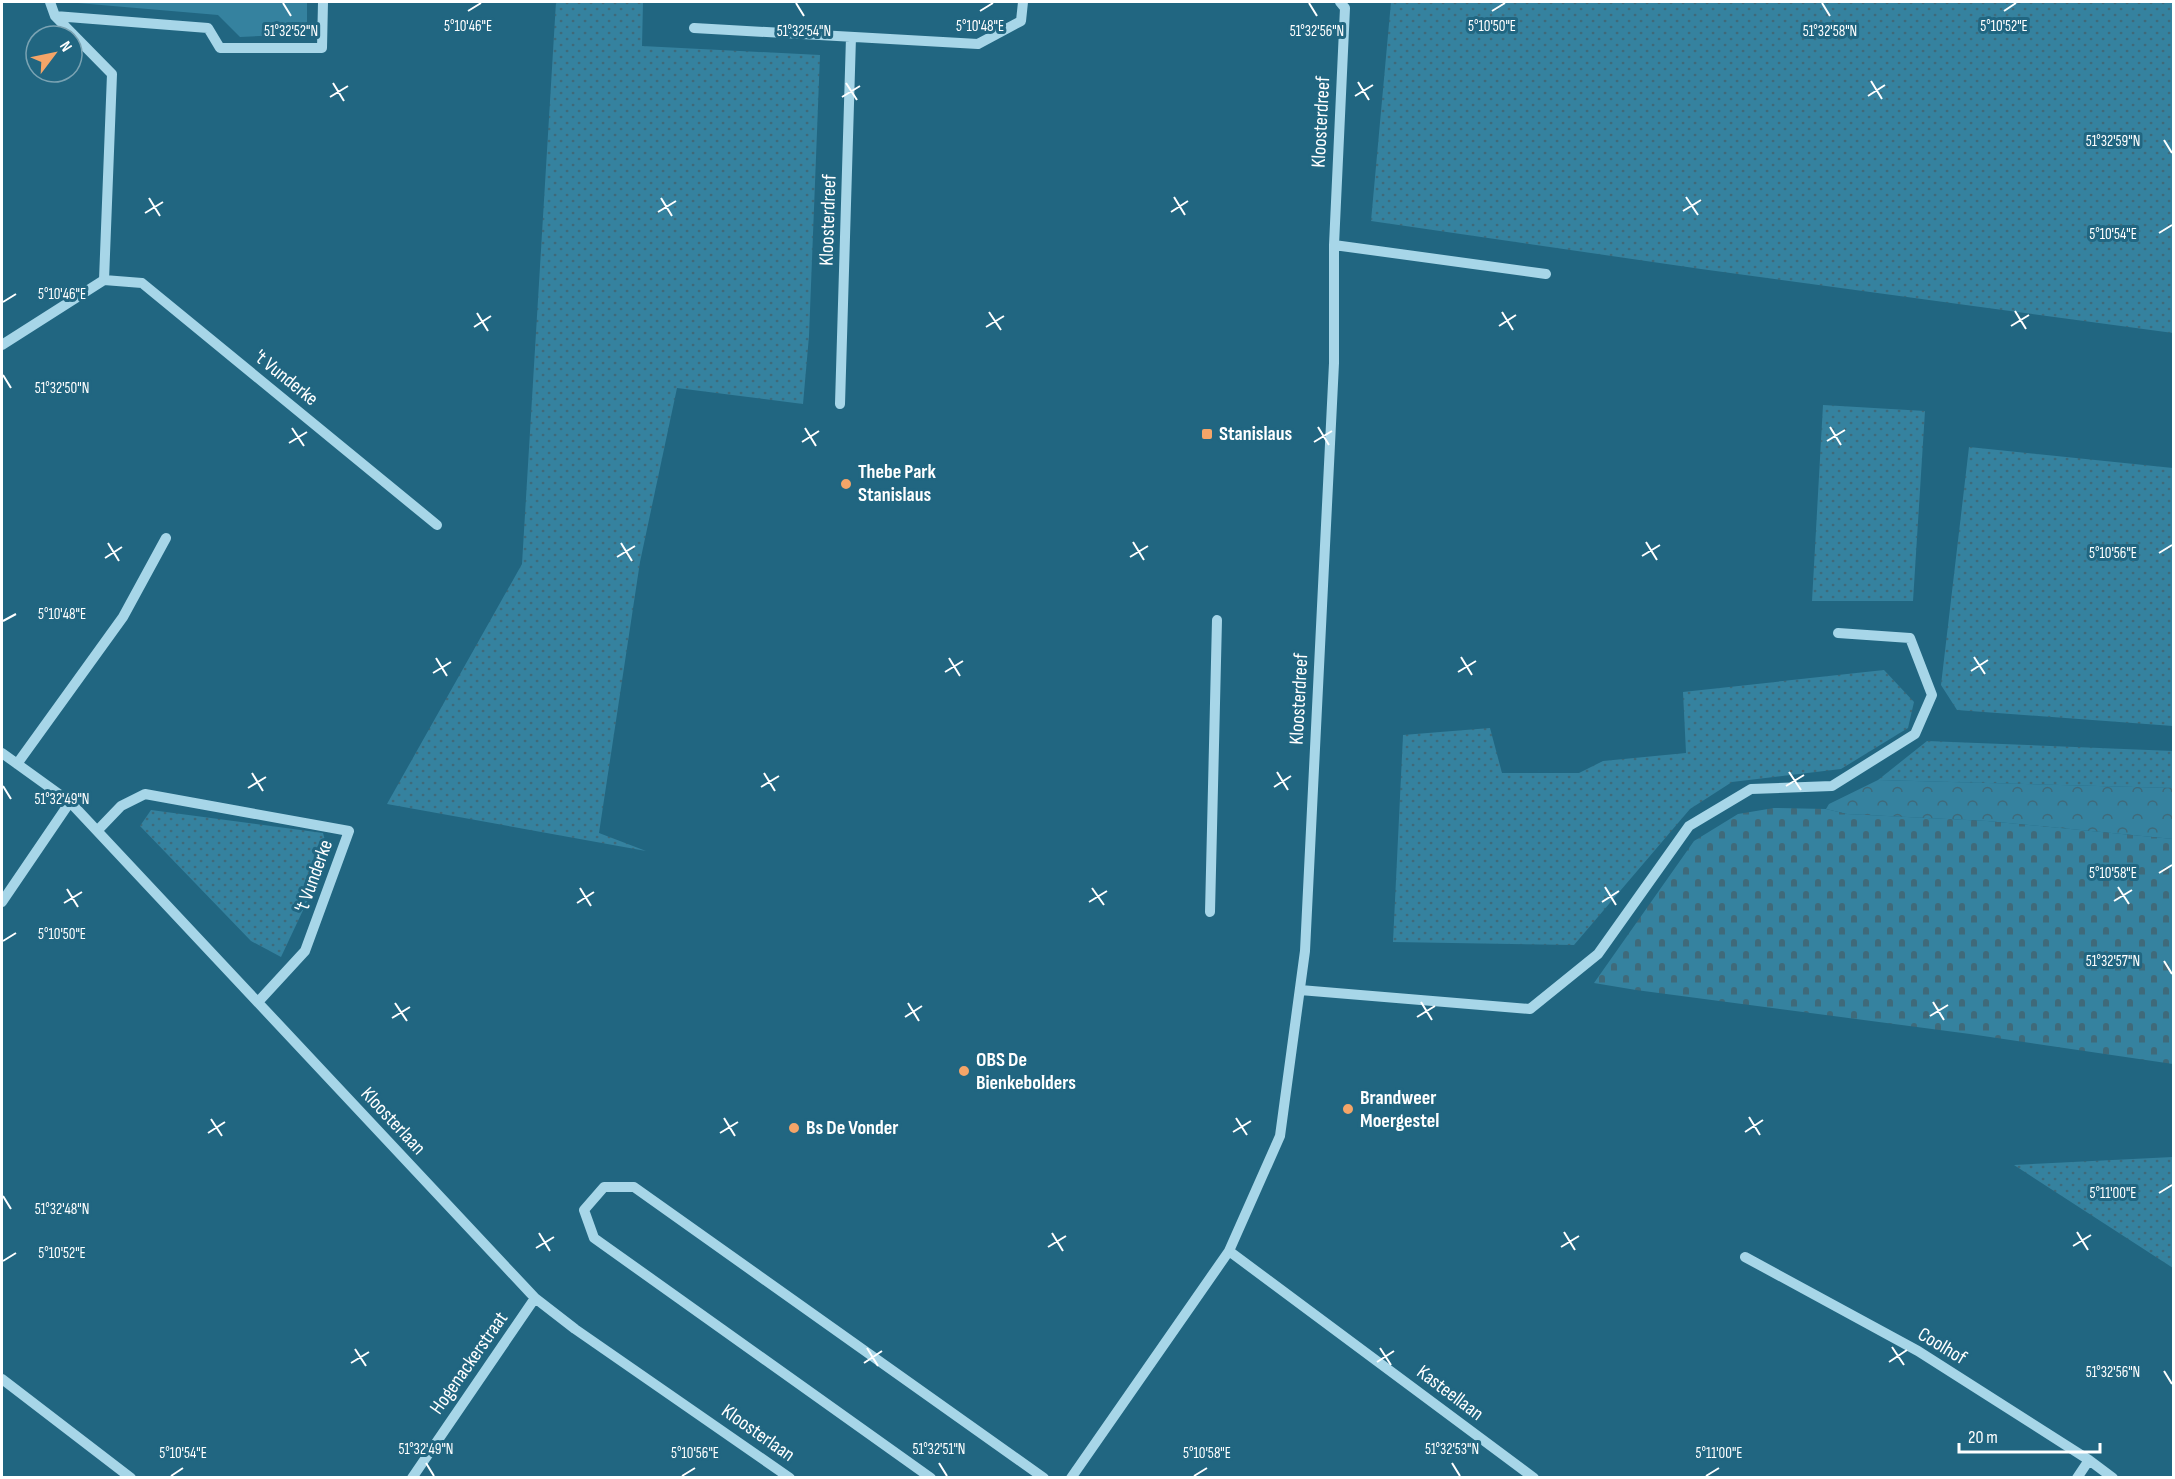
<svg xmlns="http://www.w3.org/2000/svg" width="2175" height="1479" font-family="'Sofia Sans Condensed',sans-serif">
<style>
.grass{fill:url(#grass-dots)}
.forest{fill:url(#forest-crowns)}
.cemetery{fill:url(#cemetery-stones)}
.park{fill:#35829f}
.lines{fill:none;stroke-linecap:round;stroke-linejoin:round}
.minor{stroke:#a7d6e8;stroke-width:10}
.ticks{fill:none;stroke:#fff;stroke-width:2}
.poi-dot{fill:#f5a568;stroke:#216681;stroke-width:2}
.labels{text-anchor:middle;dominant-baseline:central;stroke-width:6;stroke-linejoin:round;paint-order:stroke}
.street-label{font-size:20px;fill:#fff;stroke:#216681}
.poi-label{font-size:20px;font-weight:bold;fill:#fff;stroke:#216681;text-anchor:start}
.ticks-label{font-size:15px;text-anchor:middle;fill:#fff;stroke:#216681;stroke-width:6;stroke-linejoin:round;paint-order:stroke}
</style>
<defs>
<pattern id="grass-dots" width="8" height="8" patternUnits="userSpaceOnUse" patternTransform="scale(1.5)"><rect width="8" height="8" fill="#35829f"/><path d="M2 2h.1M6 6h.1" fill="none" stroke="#3f6a7a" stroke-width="1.8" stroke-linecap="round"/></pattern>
<pattern id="forest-crowns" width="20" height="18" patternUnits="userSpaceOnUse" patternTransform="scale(1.5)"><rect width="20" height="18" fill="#35829f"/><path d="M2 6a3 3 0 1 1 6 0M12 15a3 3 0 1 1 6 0" fill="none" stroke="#3f6a7a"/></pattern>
<pattern id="cemetery-stones" width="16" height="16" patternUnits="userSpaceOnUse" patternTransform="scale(1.5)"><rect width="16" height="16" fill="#35829f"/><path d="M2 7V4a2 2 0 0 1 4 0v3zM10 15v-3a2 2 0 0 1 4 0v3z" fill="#3f6a7a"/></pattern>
</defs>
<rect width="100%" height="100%" fill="#216681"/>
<path class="grass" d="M 556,2 L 643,2 L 642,46 L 820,55 L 809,336 L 803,404 L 677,388 L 640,562 L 599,833 L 646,851 L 387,804 L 522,564 Z
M 1391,2 L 2173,2 L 2173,333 L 1701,269 L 1371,221 Z
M 1823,405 L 1925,411 L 1913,601 L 1812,601 Z
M 1969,447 L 2173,468 L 2173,726 L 1957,710 L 1941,685 Z
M 1884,670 L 1914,702 L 1908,728 L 1841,769 L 1732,782 L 1690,809 L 1574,945 L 1393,942 L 1403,735 L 1490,728 L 1502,773 L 1579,773 L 1603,761 L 1686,753 L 1683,692 Z
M 1927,741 L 2173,751 L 2173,788 L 1878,780 Z
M 151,810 L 323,833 L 329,855 L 281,957 L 251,941 L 140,826 Z
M 2173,1157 L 2173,1268 L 2014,1165 Z"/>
<path class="forest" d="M 1878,780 L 2173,788 L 2173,839 L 1987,821 L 1847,814 L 1826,809 L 1829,804 Z"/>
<path class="cemetery" d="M 1774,808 L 1826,809 L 1847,814 L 1987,821 L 2173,839 L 2173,1064 L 1970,1034 L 1636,990 L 1594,983 L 1694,841 L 1738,814 Z"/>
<path class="park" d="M 66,2 L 307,2 L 307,34 L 240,37 L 218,15 Z"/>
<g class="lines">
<path class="minor" d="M 50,2 L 55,16 L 112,74 L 104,280
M 55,16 L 208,28 L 220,48 L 322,48 L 323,2
M 694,28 L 978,44 L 1021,21 L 1023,2
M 1334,245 L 1546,274
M 2,345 L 104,280 L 142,283 L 437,525
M 840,404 L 851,37
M 2,753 L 70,802 L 535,1298 L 575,1329 L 790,1478
M 17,764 L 123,617 L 166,538
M 97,831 L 121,806 L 145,794 L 349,831 L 305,951 L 258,1002
M 2,902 L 70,802
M 1210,912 L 1217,620
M 1300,990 L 1530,1009 L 1598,954 L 1689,826 L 1751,789 L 1832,786 L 1915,734 L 1932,695 L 1910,638 L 1838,633
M 1229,1251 L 1534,1478
M 1745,1257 L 1918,1351 L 2089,1460 L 2113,1478
M 2,1379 L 131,1478
M 412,1478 L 535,1298
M 931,1478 L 594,1238 L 584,1210 L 604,1187 L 634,1187 L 1044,1478
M 1071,1478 L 1229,1251 L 1280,1136 L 1305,951 L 1334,363 L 1334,245 L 1345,8 L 1340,2
M 2077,1478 L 2089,1460"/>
</g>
<path class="ticks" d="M 283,3 L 291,16M 796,3 L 804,16M 1309,3 L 1317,16M 1822,3 L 1830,16M 468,11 L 481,3M 980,11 L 993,3M 1492,11 L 1505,3M 2004,11 L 2016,3M 1871,81 L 1882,99M 1358,82 L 1369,100M 333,83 L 344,101M 846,83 L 857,100M 1355,96 L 1373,85M 1868,96 L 1885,85M 330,97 L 348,86M 842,97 L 860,86M 2164,140 L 2172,153M 1174,197 L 1185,215M 1686,197 L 1698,215M 149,198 L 160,216M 661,198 L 672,216M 1683,211 L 1701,200M 658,212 L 676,201M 1171,212 L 1188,201M 145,213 L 163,202M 2159,233 L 2172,225M 3,302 L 16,294M 2015,311 L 2026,329M 989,312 L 1001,330M 1502,312 L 1513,330M 477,313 L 488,331M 1499,326 L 1516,315M 2011,326 L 2029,315M 474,327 L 491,316M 986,327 L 1004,316M 3,375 L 11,388M 1318,427 L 1329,445M 1830,427 L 1841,445M 292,428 L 304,446M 805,428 L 816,446M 1827,441 L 1845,430M 802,442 L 819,431M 1314,442 L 1332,431M 289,443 L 307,432M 1133,542 L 1144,560M 1646,542 L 1657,560M 108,543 L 119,561M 621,543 L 632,561M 2159,553 L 2172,545M 1642,556 L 1660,545M 617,557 L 635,546M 1130,557 L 1148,546M 105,558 L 122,547M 3,621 L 16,614M 1461,657 L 1472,675M 1974,657 L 1985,674M 436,658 L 447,676M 949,658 L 960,676M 1971,671 L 1988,660M 945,672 L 963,661M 1458,672 L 1476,661M 433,673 L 451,662M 1277,772 L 1288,790M 1789,772 L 1801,790M 252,773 L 263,791M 764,773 L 775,791M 3,786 L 11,799M 1786,786 L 1804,775M 761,787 L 779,776M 1274,787 L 1291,776M 248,788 L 266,777M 2159,873 L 2172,865M 1605,887 L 1616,905M 2118,887 L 2129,904M 580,888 L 591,906M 1092,888 L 1104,905M 67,889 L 78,907M 2114,901 L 2132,890M 1089,902 L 1107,891M 1602,902 L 1619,891M 64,903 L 82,892M 577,903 L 594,892M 3,941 L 16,933M 2164,961 L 2172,974M 1421,1002 L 1432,1020M 1933,1002 L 1944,1020M 395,1003 L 407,1021M 908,1003 L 919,1021M 1930,1016 L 1948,1005M 905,1017 L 922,1006M 1417,1017 L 1435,1006M 392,1018 L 410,1007M 1749,1117 L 1760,1135M 724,1118 L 735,1136M 1236,1118 L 1247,1135M 211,1119 L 222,1136M 1233,1132 L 1251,1121M 1745,1132 L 1763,1120M 208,1133 L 225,1122M 720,1133 L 738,1122M 2159,1193 L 2172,1185M 3,1196 L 11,1209M 1564,1232 L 1575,1250M 2077,1232 L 2088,1250M 539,1233 L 550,1251M 1052,1233 L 1063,1251M 2073,1246 L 2091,1235M 1048,1247 L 1066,1236M 1561,1247 L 1579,1236M 536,1248 L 554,1237M 3,1261 L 16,1253M 1892,1347 L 1904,1365M 867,1348 L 878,1366M 1380,1348 L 1391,1365M 355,1349 L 366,1366M 1377,1362 L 1394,1351M 1889,1362 L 1907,1350M 351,1363 L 369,1352M 864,1363 L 882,1351M 2164,1371 L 2172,1384M 426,1463 L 434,1476M 939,1463 L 947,1476M 1452,1463 L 1460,1476M 171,1476 L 183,1468M 682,1476 L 695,1468M 1194,1476 L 1207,1468M 1706,1476 L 1719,1468"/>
<g class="poi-dot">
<rect x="1201" y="428" width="12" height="12" rx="3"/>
<circle cx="846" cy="484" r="6"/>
<circle cx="964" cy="1071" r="6"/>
<circle cx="1348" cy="1109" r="6"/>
<circle cx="794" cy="1128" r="6"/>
</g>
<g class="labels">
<g class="street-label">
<text transform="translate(1321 122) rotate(-87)">Kloosterdreef</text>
<text transform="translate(828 220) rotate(-88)">Kloosterdreef</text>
<text transform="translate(286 378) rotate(39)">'t Vunderke</text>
<text transform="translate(1299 699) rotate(-87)">Kloosterdreef</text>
<text transform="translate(314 876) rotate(-70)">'t Vunderke</text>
<text transform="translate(393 1121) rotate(47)">Kloosterlaan</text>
<text transform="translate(1942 1346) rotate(31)">Coolhof</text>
<text transform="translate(469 1363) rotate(-55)">Hogenackerstraat</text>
<text transform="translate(1450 1393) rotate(37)">Kasteellaan</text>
<text transform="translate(758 1433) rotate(35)">Kloosterlaan</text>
</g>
<g class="poi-label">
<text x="1219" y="434">Stanislaus</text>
<text x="858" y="472">Thebe Park<tspan x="858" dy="23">Stanislaus</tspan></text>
<text x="976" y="1060">OBS De<tspan x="976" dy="23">Bienkebolders</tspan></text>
<text x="1360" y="1098">Brandweer<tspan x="1360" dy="23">Moergestel</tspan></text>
<text x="806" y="1128">Bs De Vonder</text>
</g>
</g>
<g class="ticks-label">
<text x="1492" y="31">5°10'50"E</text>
<text x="2004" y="31">5°10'52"E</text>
<text x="468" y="31">5°10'46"E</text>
<text x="980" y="31">5°10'48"E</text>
<text x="1317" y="36">51°32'56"N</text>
<text x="291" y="36">51°32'52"N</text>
<text x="804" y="36">51°32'54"N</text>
<text x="1830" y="36">51°32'58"N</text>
<text x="2113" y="146">51°32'59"N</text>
<text x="2113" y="239">5°10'54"E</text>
<text x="62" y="299">5°10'46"E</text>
<text x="62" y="393">51°32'50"N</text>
<text x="2113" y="558">5°10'56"E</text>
<text x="62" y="619">5°10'48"E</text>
<text x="62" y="804">51°32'49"N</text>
<text x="2113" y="878">5°10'58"E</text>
<text x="62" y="939">5°10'50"E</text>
<text x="2113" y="966">51°32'57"N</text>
<text x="2113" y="1198">5°11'00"E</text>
<text x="62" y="1214">51°32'48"N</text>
<text x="62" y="1258">5°10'52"E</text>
<text x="2113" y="1377">51°32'56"N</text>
<text x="426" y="1454">51°32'49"N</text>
<text x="939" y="1454">51°32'51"N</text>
<text x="1452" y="1454">51°32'53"N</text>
<text x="183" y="1458">5°10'54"E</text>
<text x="695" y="1458">5°10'56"E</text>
<text x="1207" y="1458">5°10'58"E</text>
<text x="1719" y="1458">5°11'00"E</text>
</g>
<rect width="2175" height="1479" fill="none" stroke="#ffffff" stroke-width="6"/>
<g transform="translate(54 54) rotate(58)"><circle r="28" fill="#216681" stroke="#7aa3b3" stroke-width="1.5"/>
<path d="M0-4.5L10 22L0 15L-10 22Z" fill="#f5a568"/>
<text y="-9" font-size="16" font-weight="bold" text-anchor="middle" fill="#ffffff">N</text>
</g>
<path d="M1959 1443v9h141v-9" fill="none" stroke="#ffffff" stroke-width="3"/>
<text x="1968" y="1443" font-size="18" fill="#ffffff" stroke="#216681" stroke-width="4.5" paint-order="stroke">20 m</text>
</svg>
